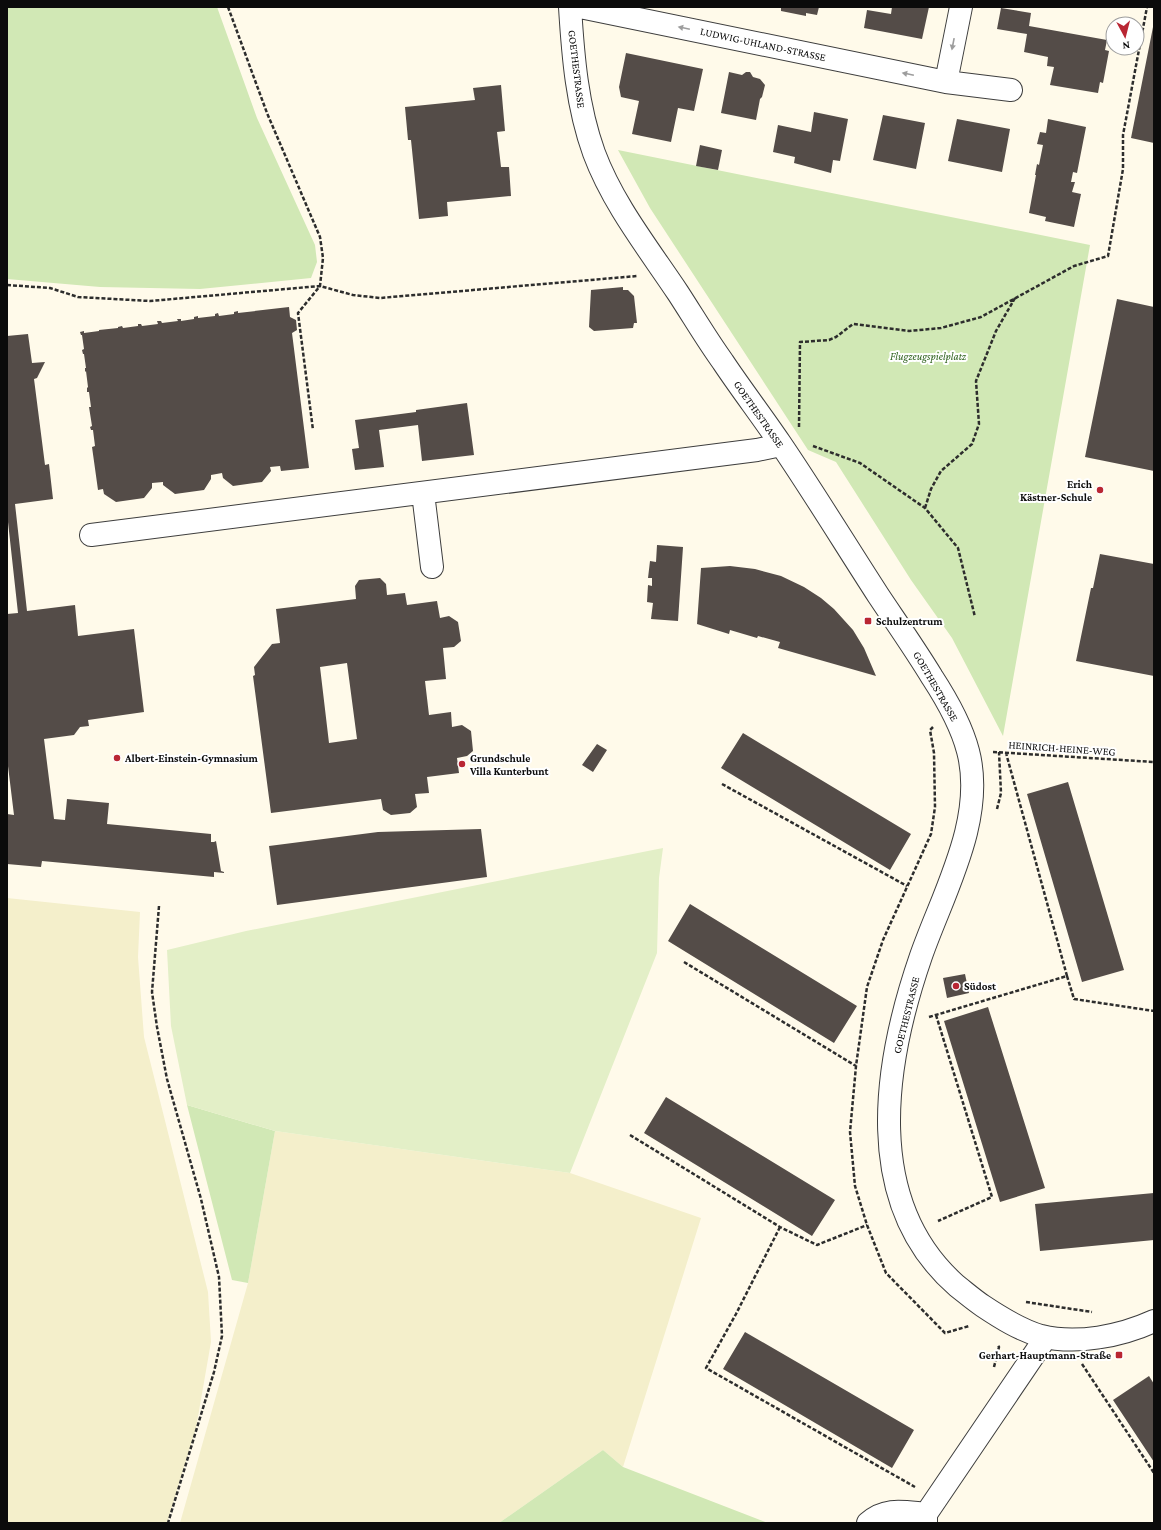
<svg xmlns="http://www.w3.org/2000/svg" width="1161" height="1530" font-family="'Crimson Pro',serif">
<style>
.farmland{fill:#f4efcb}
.green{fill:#d1e8b5}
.pitch{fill:#e3efc7}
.building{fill:#544c48;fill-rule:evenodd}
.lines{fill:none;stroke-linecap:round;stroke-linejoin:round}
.minor-casing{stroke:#3e3e3e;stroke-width:24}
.path{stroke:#2d2d2d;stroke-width:2.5;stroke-dasharray:4 2;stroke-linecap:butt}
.minor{stroke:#fff;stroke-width:22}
.oneway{fill:#9d9d9d}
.poi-dot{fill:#b92633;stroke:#fff;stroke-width:1.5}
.labels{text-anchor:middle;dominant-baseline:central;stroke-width:4;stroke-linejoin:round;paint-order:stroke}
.street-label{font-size:11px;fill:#0b0b0b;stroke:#fff}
.park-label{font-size:11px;font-style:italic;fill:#2e611d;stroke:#fff}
.poi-label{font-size:11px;font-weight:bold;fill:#0b0b0b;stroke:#fff;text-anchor:start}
</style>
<rect width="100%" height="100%" fill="#fffaea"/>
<path class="farmland" d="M 7,898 L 140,912 L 138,957 L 144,1037 L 208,1292 L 211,1342 L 196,1428 L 167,1523 L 7,1523 Z
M 275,1131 L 570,1173 L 701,1218 L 623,1467 L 603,1450 L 499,1523 L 180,1523 L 248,1283 Z"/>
<path class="green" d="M 7,7 L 217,7 L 257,118 L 315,245 L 317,262 L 311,278 L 200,289 L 100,287 L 7,279 Z
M 618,150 L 1090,245 L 1003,736 L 952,638 L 911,580 L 836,462 L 808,450 L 650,208 Z
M 187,1105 L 275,1131 L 248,1283 L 232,1280 Z
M 603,1450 L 623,1467 L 768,1523 L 499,1523 Z"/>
<path class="pitch" d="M 663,848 L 659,878 L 657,953 L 570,1173 L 275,1131 L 187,1105 L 171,1026 L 167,950 L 246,931 Z"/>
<path class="building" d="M 781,7 L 819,7 L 817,15 L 806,13 L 806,16 L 781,11 Z
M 892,7 L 929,7 L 922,39 L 864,28 L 867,10 L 891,14 Z
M 1001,8 L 1031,13 L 1029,26 L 1107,40 L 1105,50 L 1109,51 L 1103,83 L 1100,82 L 1098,93 L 1050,85 L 1054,67 L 1047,66 L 1048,57 L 1024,52 L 1027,34 L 997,29 Z
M 1153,27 L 1154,27 L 1154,143 L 1131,138 Z
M 626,53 L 703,69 L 694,111 L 678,108 L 671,142 L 632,134 L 639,101 L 621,97 L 619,87 Z
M 729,72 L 742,75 L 746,72 L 750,72 L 753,77 L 760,79 L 765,85 L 762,97 L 760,99 L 756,120 L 721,113 Z
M 501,85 L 505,131 L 497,132 L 501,167 L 509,167 L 511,196 L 447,202 L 448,216 L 419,219 L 411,140 L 408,140 L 405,107 L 475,100 L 473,88 Z
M 814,112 L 848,119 L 840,161 L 833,160 L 831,173 L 794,163 L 795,157 L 773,152 L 778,125 L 811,132 Z
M 883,115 L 925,123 L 916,169 L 873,160 Z
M 957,119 L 1010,129 L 1002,172 L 948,161 Z
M 1048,119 L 1086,127 L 1077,173 L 1073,172 L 1071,182 L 1075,182 L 1072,192 L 1081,194 L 1074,227 L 1045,221 L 1046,217 L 1029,213 L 1036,175 L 1035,175 L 1037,164 L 1039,165 L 1043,145 L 1037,144 L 1040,132 L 1046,133 Z
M 700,145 L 722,150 L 718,170 L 696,166 Z
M 623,287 L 623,290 L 628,290 L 634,296 L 637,323 L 634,323 L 633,328 L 594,331 L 589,327 L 591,290 Z
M 1117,299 L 1154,307 L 1154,471 L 1085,457 Z
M 289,307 L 290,317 L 296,320 L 297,330 L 292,333 L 309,468 L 281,471 L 280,466 L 270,467 L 271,471 L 262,482 L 233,486 L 223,478 L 222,473 L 211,475 L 211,479 L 204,490 L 175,494 L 163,485 L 163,482 L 152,483 L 152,488 L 144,498 L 116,502 L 104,494 L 103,489 L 98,490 L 92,447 L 95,446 L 93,430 L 91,430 L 90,427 L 92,426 L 89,407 L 91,407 L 89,392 L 87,392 L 87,388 L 88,387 L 86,371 L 85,372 L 85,368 L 86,368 L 84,354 L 83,354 L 82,350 L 84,349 L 82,335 L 81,335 L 80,332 L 84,331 L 84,333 L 99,331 L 99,330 L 118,328 L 118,327 L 122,326 L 123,328 L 138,326 L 138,324 L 141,324 L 142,326 L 158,324 L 157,321 L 161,321 L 162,323 L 178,321 L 177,319 L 181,319 L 181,321 L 194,319 L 194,317 L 198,316 L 198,318 L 215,316 L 215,314 L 218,313 L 219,316 L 234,314 L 234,312 L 238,311 L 238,313 Z
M 28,334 L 32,363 L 45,362 L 37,378 L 34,379 L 45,465 L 49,464 L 53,499 L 15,504 L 27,611 L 75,605 L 78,636 L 134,629 L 144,712 L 88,720 L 89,726 L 80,727 L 74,735 L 44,739 L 54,819 L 65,820 L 67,799 L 109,803 L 107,824 L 211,834 L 211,842 L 214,842 L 216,841 L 221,871 L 224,872 L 224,873 L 214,872 L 214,877 L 42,861 L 41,867 L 7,864 L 7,814 L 14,815 L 7,758 L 7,614 L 18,613 L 7,513 L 7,336 Z
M 467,403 L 474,455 L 422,461 L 418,425 L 379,430 L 384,467 L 355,470 L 352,449 L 359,448 L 355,420 L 416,412 L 416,410 Z
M 657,545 L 683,547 L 678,621 L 651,619 L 653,603 L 647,602 L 648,585 L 652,586 L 652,578 L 648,578 L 650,561 L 656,562 Z
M 1100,554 L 1154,564 L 1154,676 L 1076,661 L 1091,588 L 1093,588 Z
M 730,566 L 755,569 L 781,576 L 804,587 L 821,598 L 834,609 L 853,630 L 864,648 L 876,676 L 778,648 L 780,642 L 758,636 L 757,638 L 730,630 L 729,634 L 697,624 L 701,568 Z
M 380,578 L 386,584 L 387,595 L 405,593 L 407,605 L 437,601 L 440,618 L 449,616 L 458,622 L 461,641 L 454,647 L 443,648 L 446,679 L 425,681 L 429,715 L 451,712 L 452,727 L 462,725 L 471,731 L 473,751 L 467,756 L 457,758 L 459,773 L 427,777 L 429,793 L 415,794 L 417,807 L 410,813 L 391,815 L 383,810 L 381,799 L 271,813 L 253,676 L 255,675 L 254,667 L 272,644 L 280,643 L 276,609 L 356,599 L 355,586 L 359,580 ZM 347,663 L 357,739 L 329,743 L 320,667 Z
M 743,733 L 911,834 L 890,870 L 721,768 Z
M 597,744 L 607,750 L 593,772 L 582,765 Z
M 1068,782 L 1124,970 L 1082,982 L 1027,794 Z
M 481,829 L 487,877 L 277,905 L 269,846 L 378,832 Z
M 690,904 L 857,1006 L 834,1043 L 668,941 Z
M 965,974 L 969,993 L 947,998 L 943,978 Z
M 988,1007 L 1045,1188 L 1000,1202 L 944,1021 Z
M 666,1097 L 835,1200 L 812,1236 L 644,1133 Z
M 1154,1193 L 1154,1240 L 1040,1251 L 1035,1204 Z
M 745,1332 L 914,1430 L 892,1468 L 723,1369 Z
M 1149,1376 L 1154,1384 L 1154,1462 L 1113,1400 Z"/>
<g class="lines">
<g class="minor-casing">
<path id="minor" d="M 570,7 C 573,56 577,106 594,153 C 613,204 648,248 678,293 C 693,316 707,340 723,362 C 741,389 761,415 780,443 C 814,493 845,544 878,595 C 896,622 915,649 932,677 C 947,700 961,724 968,751 C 986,819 943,893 921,956 C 884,1063 861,1202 957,1286 C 966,1293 974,1300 983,1306 C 1001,1318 1020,1330 1041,1336 C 1077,1345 1121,1336 1154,1321
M 580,7 L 946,82 L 1011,90
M 946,82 L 961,7
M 423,493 L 432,567
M 91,535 L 757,450 L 781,445
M 868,1523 C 886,1507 904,1512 926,1514
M 926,1523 L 926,1514 L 1046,1337"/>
</g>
<path class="path" d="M 228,7 L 267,113 L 320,237 L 323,258 L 320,286 L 298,313 L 313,430
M 7,285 L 50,288 L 78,297 L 150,301 L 320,286 L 353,295 L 380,298 L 637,276
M 799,427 L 800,342 L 829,340 L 836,337 L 853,324 L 909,331 L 941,328 L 981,317 L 1074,266 L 1108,256 L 1123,169 L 1123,135 L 1147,7
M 813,446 L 860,463 L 925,508 L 958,548 L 975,617
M 925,508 L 931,489 L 941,471 L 972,444 L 979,424 L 976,381 L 996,331 L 1015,298
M 933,727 L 930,730 L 934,753 L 935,807 L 931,834 L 883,940 L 867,987 L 856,1066 L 850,1132 L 855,1186 L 867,1225 L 886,1273 L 945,1333 L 969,1326
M 993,752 L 1154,762
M 722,784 L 907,886
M 997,809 L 1001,793 L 999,752
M 159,906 L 152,992 L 157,1027 L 167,1079 L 201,1199 L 219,1277 L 222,1336 L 214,1372 L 168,1523
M 684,962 L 856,1066
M 1067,976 L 1074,999 L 1154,1011
M 936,1015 L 992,1197 L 938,1221
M 929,1017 L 1067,976 L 1006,753
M 630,1135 L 780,1227 L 817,1245 L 867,1225
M 780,1227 L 736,1314 L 706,1368 L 915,1487
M 1026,1302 L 1092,1312
M 1082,1364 L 1154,1473
M 994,1367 L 999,1347 L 998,1345"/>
<use href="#minor" class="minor"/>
</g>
<defs><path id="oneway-solid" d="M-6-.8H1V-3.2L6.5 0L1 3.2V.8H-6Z"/></defs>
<g class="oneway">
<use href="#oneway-solid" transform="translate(684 28) rotate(-168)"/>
<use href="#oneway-solid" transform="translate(953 44) rotate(101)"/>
<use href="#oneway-solid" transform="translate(908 74) rotate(-168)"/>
</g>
<g class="poi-dot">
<circle cx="1100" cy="490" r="4"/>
<rect x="864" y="617" width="8" height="8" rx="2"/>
<circle cx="117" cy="758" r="4"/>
<circle cx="462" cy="764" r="4"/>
<circle cx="956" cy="986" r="4"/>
<rect x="1115" y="1351" width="8" height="8" rx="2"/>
</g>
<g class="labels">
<g class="street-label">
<text transform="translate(763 44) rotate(12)">LUDWIG-UHLAND-STRASSE</text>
<text transform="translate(577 69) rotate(83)">GOETHESTRASSE</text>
<text transform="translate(759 414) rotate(55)">GOETHESTRASSE</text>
<text transform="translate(936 686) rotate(60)">GOETHESTRASSE</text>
<text transform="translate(1062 748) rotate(4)">HEINRICH-HEINE-WEG</text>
<text transform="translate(906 1015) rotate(-76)">GOETHESTRASSE</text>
</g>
<g class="park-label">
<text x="928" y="356">Flugzeugspielplatz</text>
</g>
<g class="poi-label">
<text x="1092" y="484" text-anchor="end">Erich<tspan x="1092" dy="13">Kästner-Schule</tspan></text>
<text x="876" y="621">Schulzentrum</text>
<text x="125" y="758">Albert-Einstein-Gymnasium</text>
<text x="470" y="758">Grundschule<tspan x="470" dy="13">Villa Kunterbunt</tspan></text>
<text x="964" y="986">Südost</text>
<text x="1111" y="1355" text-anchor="end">Gerhart-Hauptmann-Straße</text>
</g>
</g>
<rect width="1161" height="1530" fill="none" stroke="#0b0b0b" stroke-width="16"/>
<g transform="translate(1125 36) rotate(173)"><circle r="19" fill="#ffffff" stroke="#9d9d9d"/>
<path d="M0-3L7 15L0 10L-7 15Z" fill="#b92633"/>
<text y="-6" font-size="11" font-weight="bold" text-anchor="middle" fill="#0b0b0b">N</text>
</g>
</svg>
